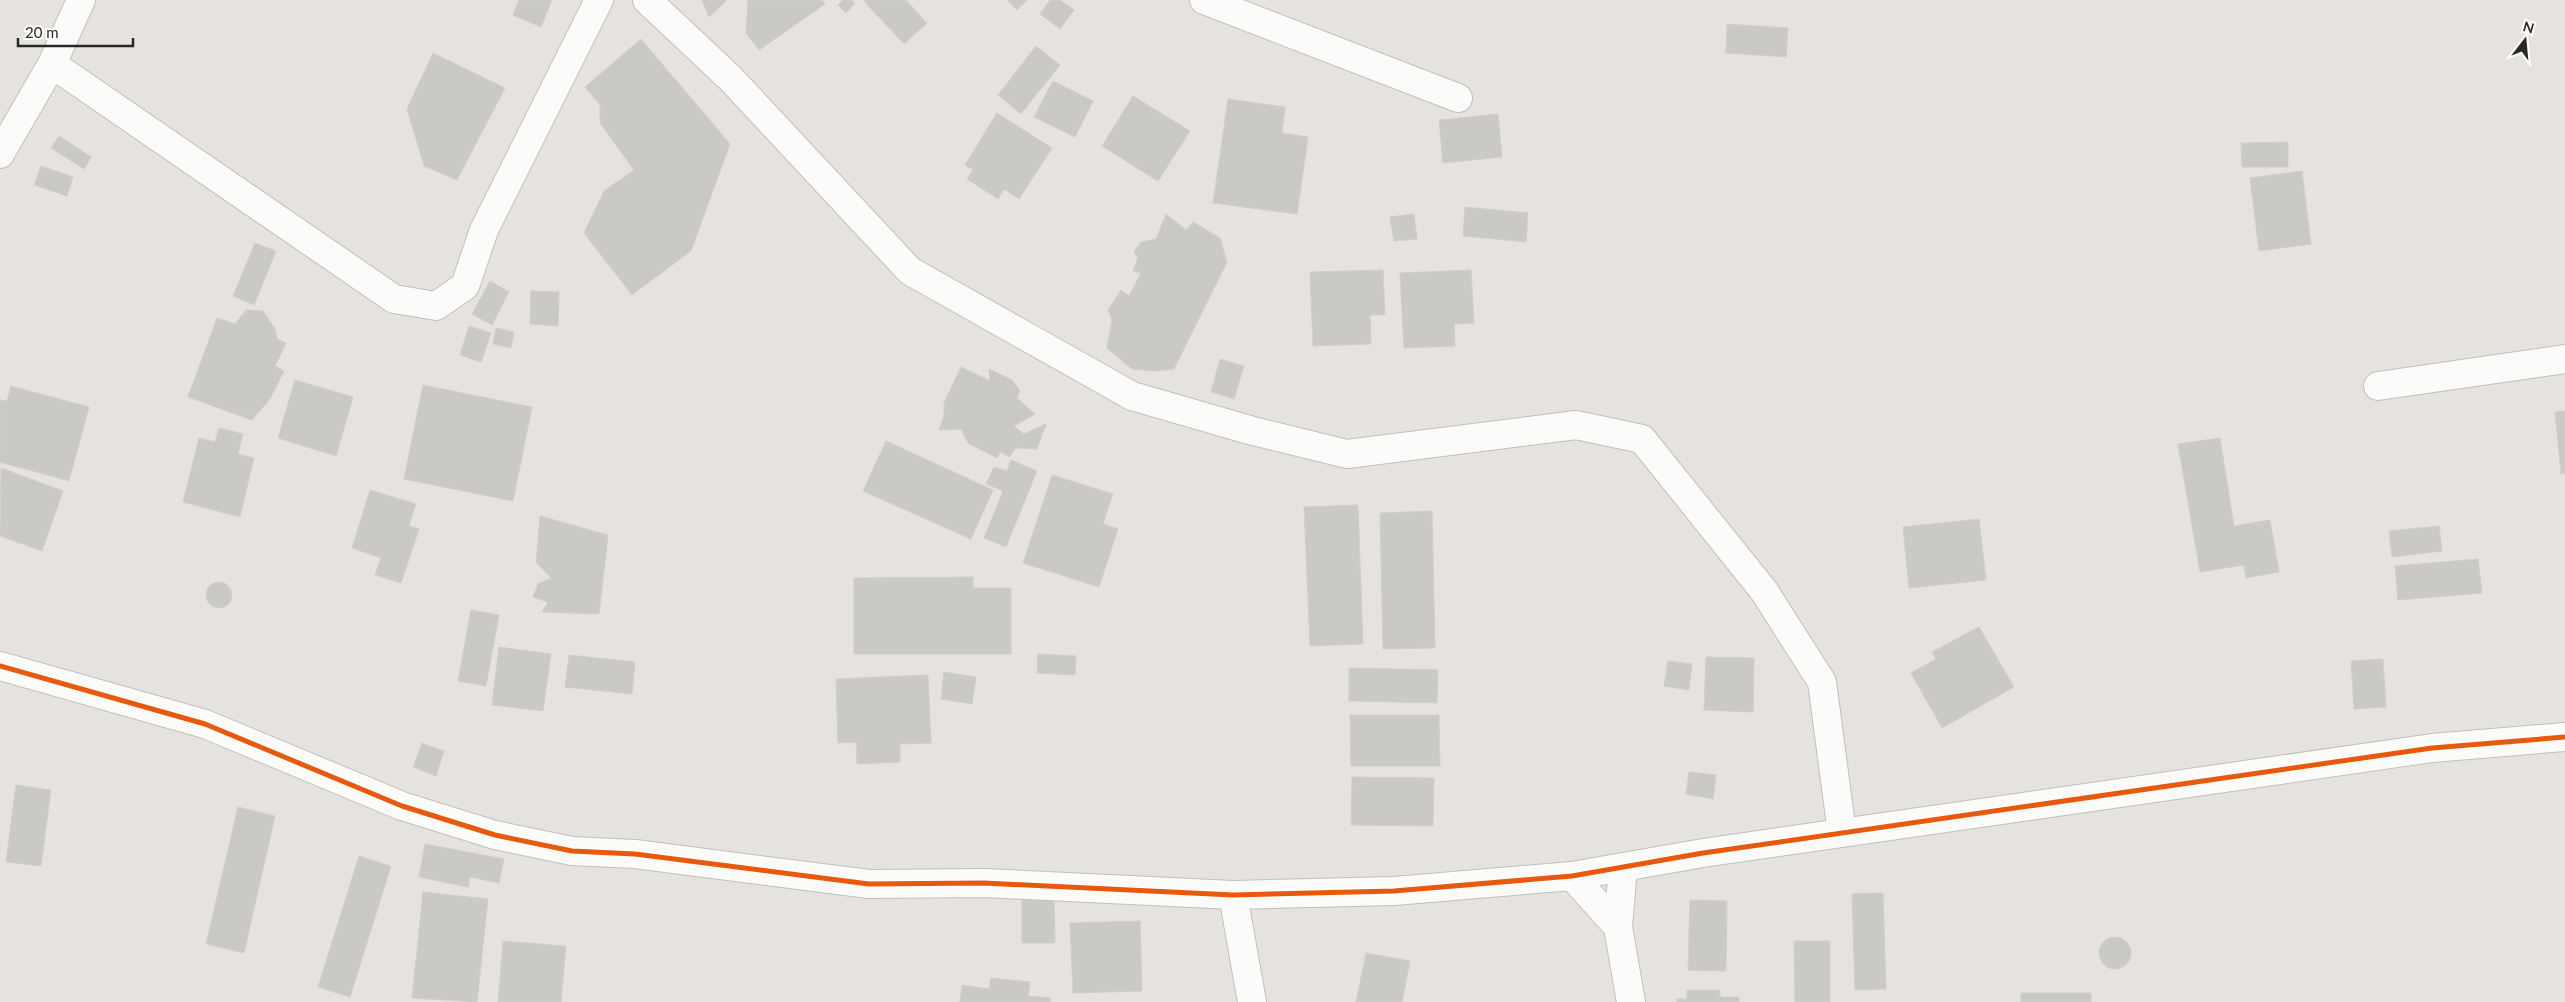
<svg xmlns="http://www.w3.org/2000/svg" width="2565" height="1002" font-family="Lato,sans-serif">
<style>
.building{fill:#cbc9c5;stroke:#d1cfca}
.lines{fill:none;stroke-linecap:round;stroke-linejoin:round}
.minor-casing{stroke:#c0bfbf;stroke-width:30}
.minor{stroke:#fbfbfa;stroke-width:28}
.cycleway-casing{stroke:#fff;stroke-width:8}
.cycleway{stroke:#e8590c;stroke-width:5}
</style>
<rect width="100%" height="100%" fill="#e6e3de"/>
<path class="building" d="M 519,0 L 552,0 L 541,27 L 513,15 Z
M 702,0 L 727,0 L 709,17 Z
M 748,0 L 822,0 L 825,4 L 759,50 L 746,33 Z
M 843,0 L 852,0 L 855,3 L 846,13 L 838,5 Z
M 863,0 L 906,0 L 927,23 L 904,44 Z
M 1007,0 L 1027,0 L 1017,10 Z
M 1050,0 L 1060,0 L 1074,10 L 1060,29 L 1040,14 Z
M 1727,24 L 1788,28 L 1786,57 L 1726,53 Z
M 641,39 L 730,144 L 691,251 L 632,295 L 584,233 L 604,191 L 634,170 L 600,123 L 600,105 L 585,87 Z
M 1036,46 L 1060,65 L 1021,114 L 998,95 Z
M 433,53 L 505,88 L 457,180 L 424,166 L 407,109 Z
M 1053,81 L 1093,101 L 1075,137 L 1034,117 Z
M 1133,96 L 1190,131 L 1158,181 L 1102,146 Z
M 1228,99 L 1285,107 L 1282,133 L 1308,137 L 1297,214 L 1213,203 Z
M 997,113 L 1052,148 L 1019,199 L 1004,189 L 998,199 L 967,179 L 973,170 L 965,165 Z
M 1498,114 L 1502,157 L 1443,163 L 1439,120 Z
M 59,136 L 91,157 L 84,169 L 51,148 Z
M 2288,142 L 2288,167 L 2242,167 L 2241,143 Z
M 41,166 L 73,177 L 67,196 L 34,185 Z
M 2302,171 L 2311,244 L 2259,251 L 2250,178 Z
M 1465,207 L 1528,213 L 1526,242 L 1463,236 Z
M 1166,214 L 1186,230 L 1193,222 L 1220,238 L 1227,262 L 1174,369 L 1155,371 L 1132,369 L 1107,348 L 1112,319 L 1108,310 L 1121,290 L 1129,296 L 1141,273 L 1133,271 L 1138,258 L 1134,252 L 1141,242 L 1156,239 Z
M 1414,214 L 1417,239 L 1394,241 L 1390,217 Z
M 255,243 L 276,251 L 254,305 L 233,296 Z
M 1383,270 L 1385,315 L 1370,315 L 1371,344 L 1313,346 L 1310,272 Z
M 1471,270 L 1474,323 L 1454,324 L 1455,346 L 1404,348 L 1400,273 Z
M 490,281 L 509,292 L 492,325 L 472,314 Z
M 531,291 L 559,292 L 558,326 L 530,324 Z
M 246,310 L 263,311 L 275,329 L 277,339 L 286,343 L 275,366 L 284,371 L 270,399 L 252,420 L 188,397 L 217,318 L 235,324 Z
M 469,326 L 491,333 L 481,362 L 460,355 Z
M 496,328 L 514,332 L 511,348 L 493,344 Z
M 1220,359 L 1244,366 L 1234,399 L 1211,392 Z
M 961,367 L 990,381 L 989,369 L 1012,380 L 1020,391 L 1017,398 L 1035,414 L 1014,426 L 1024,434 L 1046,424 L 1037,449 L 1015,448 L 1010,457 L 1000,452 L 997,458 L 968,443 L 961,429 L 939,430 L 944,416 L 944,403 Z
M 295,380 L 353,397 L 336,456 L 278,438 Z
M 423,385 L 532,407 L 513,501 L 404,479 Z
M 11,386 L 89,407 L 69,481 L 0,462 L 0,400 L 7,401 Z
M 2565,411 L 2565,473 L 2561,474 L 2555,412 Z
M 219,428 L 243,434 L 238,454 L 254,458 L 240,517 L 183,502 L 199,438 L 215,442 Z
M 2220,438 L 2234,526 L 2270,520 L 2279,572 L 2246,578 L 2244,565 L 2200,572 L 2178,444 Z
M 886,441 L 993,490 L 971,539 L 863,491 Z
M 1011,460 L 1037,471 L 1006,547 L 984,538 L 1003,491 L 986,484 L 994,467 L 1007,471 Z
M 1,468 L 63,491 L 42,551 L 0,536 Z
M 1052,475 L 1113,494 L 1103,524 L 1118,529 L 1099,587 L 1023,563 Z
M 370,490 L 416,504 L 409,526 L 419,529 L 401,583 L 375,575 L 381,558 L 352,548 Z
M 1358,505 L 1363,644 L 1310,646 L 1304,507 Z
M 1432,511 L 1435,648 L 1383,649 L 1380,513 Z
M 540,516 L 608,535 L 599,614 L 542,612 L 548,602 L 533,597 L 538,584 L 551,578 L 536,562 Z
M 1979,519 L 1986,580 L 1909,588 L 1903,527 Z
M 2439,526 L 2442,551 L 2392,557 L 2389,531 Z
M 2478,559 L 2482,593 L 2398,600 L 2395,566 Z
M 973,577 L 973,588 L 1011,588 L 1011,654 L 854,654 L 854,578 Z
M206 595a13 13 0 1 1 26 0a13 13 0 1 1-26 0Z
M 471,610 L 499,615 L 486,686 L 458,681 Z
M 1979,627 L 2014,687 L 1942,728 L 1911,673 L 1936,659 L 1932,652 Z
M 499,647 L 551,654 L 543,711 L 492,705 Z
M 1038,654 L 1076,656 L 1075,675 L 1037,673 Z
M 569,655 L 635,662 L 632,694 L 565,687 Z
M 1706,657 L 1754,658 L 1753,712 L 1704,710 Z
M 2383,659 L 2386,707 L 2354,709 L 2351,661 Z
M 1668,661 L 1692,664 L 1689,690 L 1664,686 Z
M 1349,668 L 1438,670 L 1437,703 L 1349,701 Z
M 944,672 L 976,677 L 972,704 L 941,699 Z
M 928,675 L 931,743 L 900,744 L 900,762 L 857,764 L 856,742 L 838,743 L 836,679 Z
M 1350,715 L 1439,715 L 1440,766 L 1351,766 Z
M 422,743 L 444,751 L 436,776 L 413,767 Z
M 1689,772 L 1716,775 L 1713,799 L 1686,794 Z
M 1352,777 L 1434,778 L 1433,826 L 1351,825 Z
M 16,785 L 51,790 L 41,866 L 6,862 Z
M 238,807 L 275,816 L 244,953 L 206,944 Z
M 425,844 L 504,859 L 499,883 L 470,877 L 468,887 L 419,877 Z
M 359,856 L 391,866 L 350,997 L 318,987 Z
M 423,892 L 488,899 L 477,1002 L 412,998 Z
M 1883,893 L 1886,989 L 1855,990 L 1852,894 Z
M 1054,899 L 1055,943 L 1022,943 L 1022,900 Z
M 1690,900 L 1727,901 L 1726,971 L 1688,970 Z
M 1140,921 L 1142,991 L 1073,993 L 1070,923 Z
M2099 953a16 16 0 1 1 32 0a16 16 0 1 1-32 0Z
M 503,941 L 566,946 L 561,1002 L 498,1002 Z
M 1794,941 L 1830,941 L 1830,1002 L 1795,1002 Z
M 1366,953 L 1410,961 L 1402,1002 L 1356,1002 Z
M 991,978 L 1030,982 L 1028,996 L 1051,998 L 1050,1002 L 960,1002 L 962,985 L 989,989 Z
M 1687,990 L 1720,990 L 1720,997 L 1739,997 L 1739,1002 L 1677,1002 L 1677,999 L 1687,999 Z
M 2021,993 L 2091,993 L 2091,1002 L 2021,1002 Z"/>
<g class="lines">
<g class="minor-casing">
<path id="minor" d="M 647,0 L 731,79 L 910,271 L 1132,396 L 1253,431 L 1347,454 L 1576,425 L 1642,439 L 1764,591 L 1822,682 L 1842,833
M 1204,0 L 1458,98
M 52,64 L 394,299 L 436,306 L 465,286 L 484,230 L 599,0
M 0,154 L 52,64 L 81,0
M 2378,386 L 2565,359
M 0,666 L 205,724 L 402,806 L 495,835 L 572,851 L 635,854 L 869,884 L 984,883 L 1233,895 L 1394,891 L 1572,876 L 1703,853 L 2432,748 L 2565,737
M 1623,867 L 1618,927 L 1631,1002
M 1572,876 L 1618,927
M 1233,895 L 1252,1002"/>
</g>
<use href="#minor" class="minor"/>
<g class="cycleway-casing">
<path id="cycleway" d="M 0,666 L 205,724 L 402,806 L 495,835 L 572,851 L 635,854 L 869,884 L 984,883 L 1233,895 L 1394,891 L 1572,876 L 1703,853 L 2432,748 L 2565,737"/>
</g>
<use href="#cycleway" class="cycleway"/>
</g>
<g transform="translate(2525 40) rotate(16)" stroke="#ffffff" stroke-width="4" paint-order="stroke">
<path d="M0-4L9 19L0 12L-9 19Z" fill="#282828"/>
<text y="-8" font-size="14" font-weight="bold" text-anchor="middle" fill="#282828">N</text>
</g>
<path d="M18 38v8h115v-8" fill="none" stroke="#282828" stroke-width="2.5"/>
<text x="25" y="38" font-size="15" fill="#282828" stroke="#ffffff" stroke-width="4" paint-order="stroke">20 m</text>
</svg>
